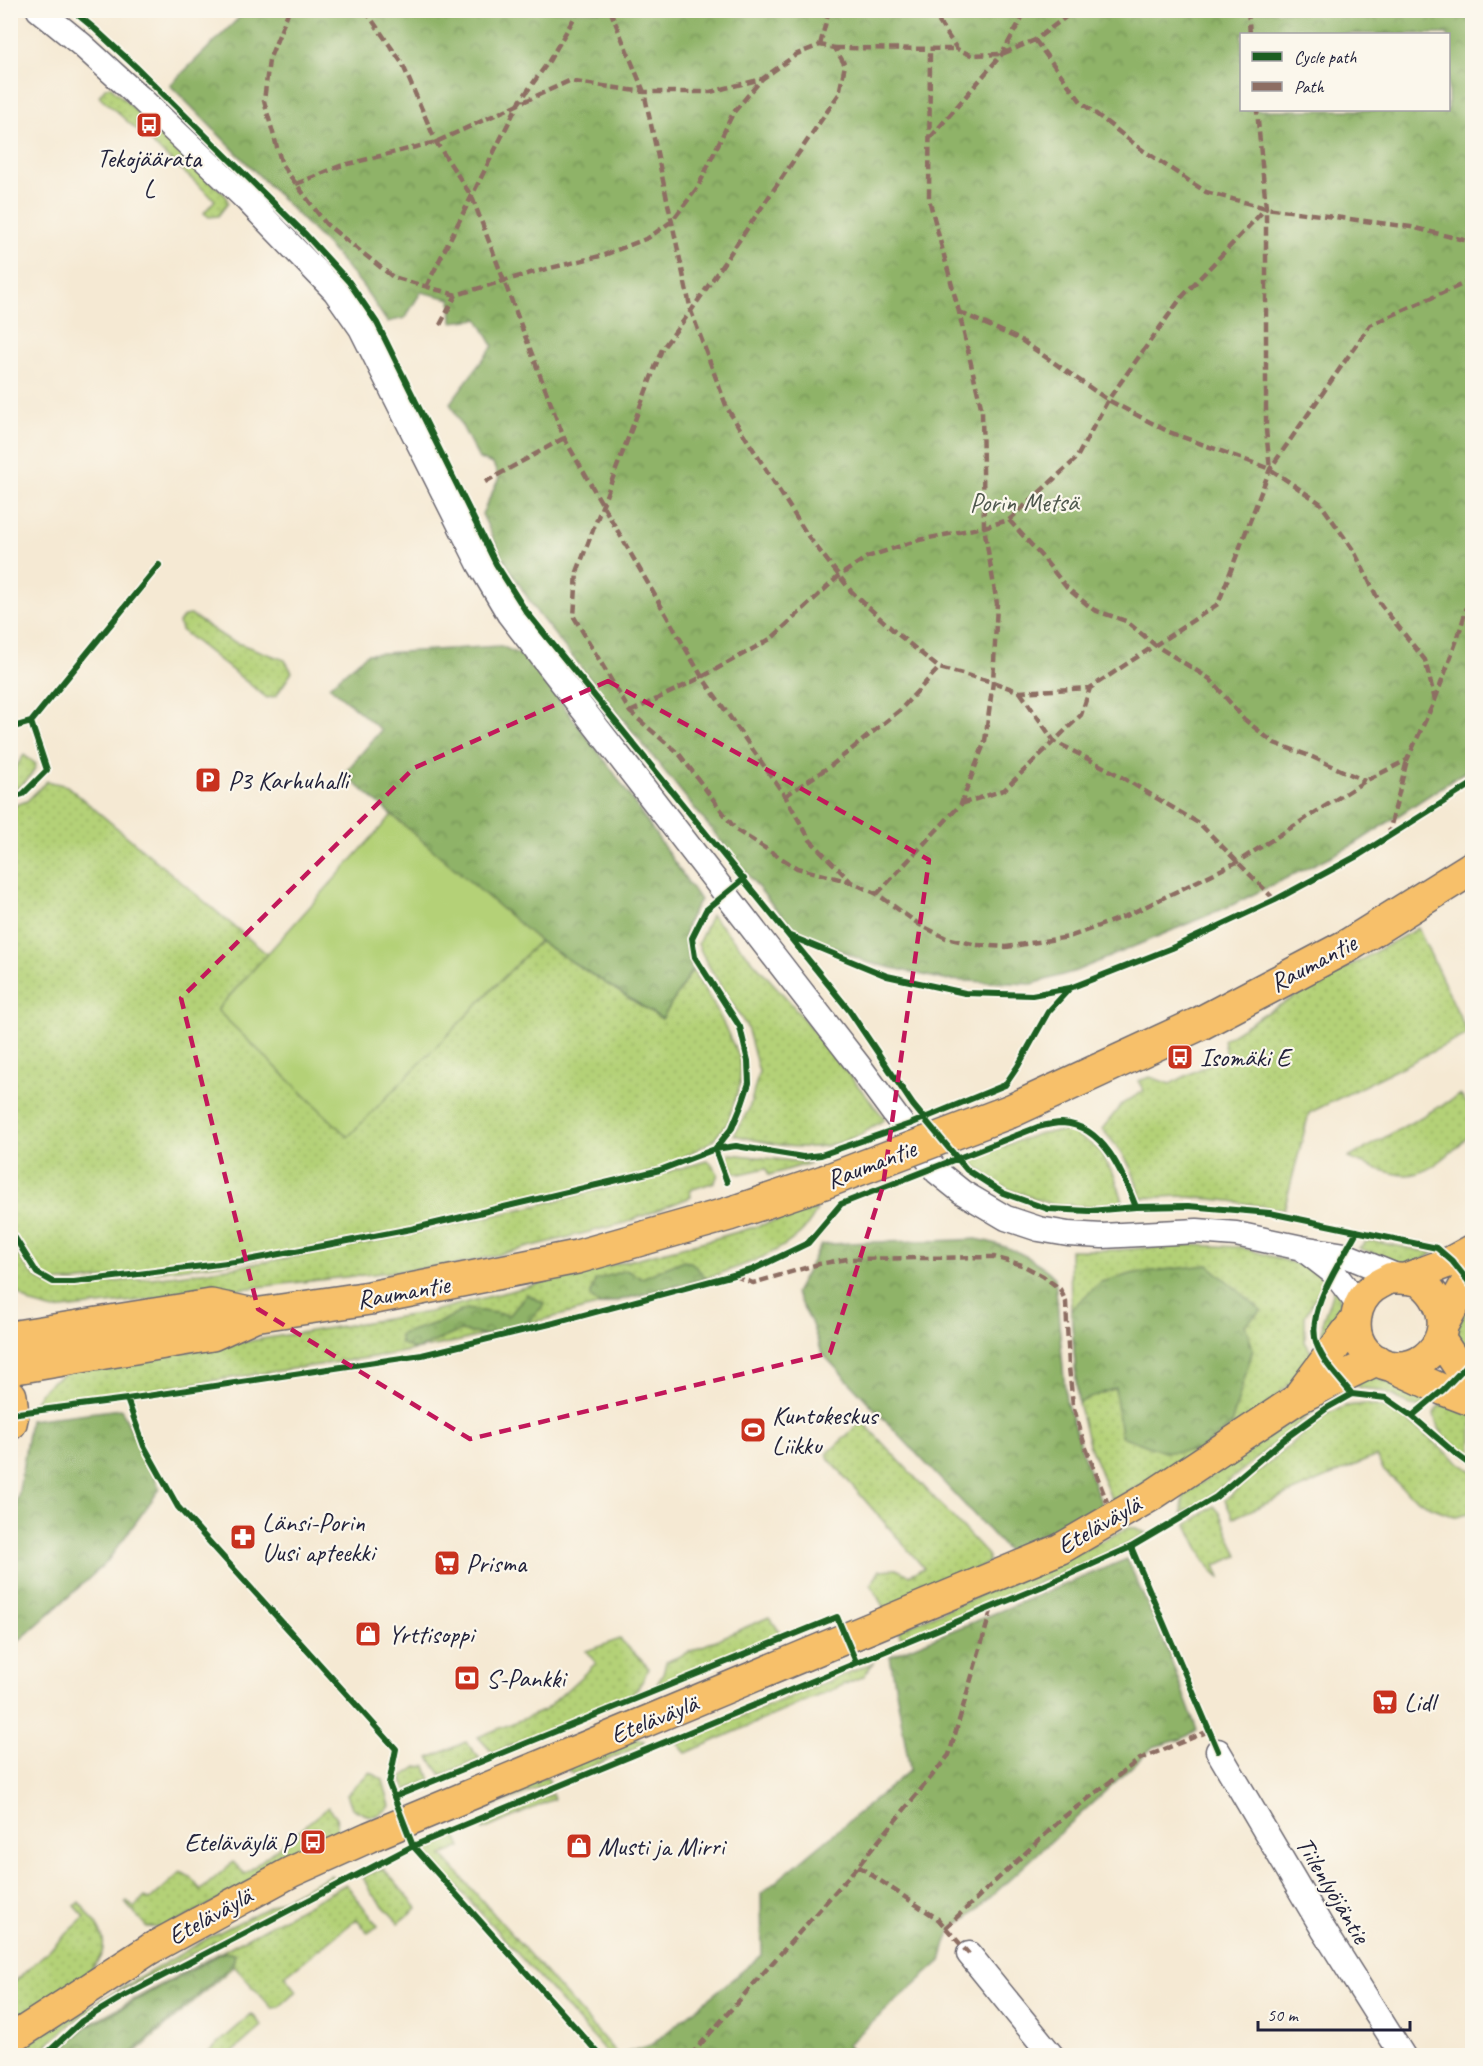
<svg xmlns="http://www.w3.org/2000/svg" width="1483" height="2066" font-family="Caveat,sans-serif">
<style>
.grass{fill:url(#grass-dots);stroke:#6b7a59;stroke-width:1.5}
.forest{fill:url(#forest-crowns);stroke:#586a52;stroke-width:1.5;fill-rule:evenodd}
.park{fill:#b4d177;stroke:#6b7a59;stroke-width:1.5}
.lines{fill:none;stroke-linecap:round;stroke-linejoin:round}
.minor-casing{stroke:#6c6870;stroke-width:27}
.major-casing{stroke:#6c6870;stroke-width:33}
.highway-casing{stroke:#6c6870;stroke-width:36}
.minor{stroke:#fff;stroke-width:24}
.major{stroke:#f7c06b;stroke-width:30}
.highway{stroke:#f7c06b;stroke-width:33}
.highway-bridge-casing{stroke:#6c6870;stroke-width:36;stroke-linecap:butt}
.highway-bridge{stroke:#f7c06b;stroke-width:33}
.quiet{stroke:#8d6e63;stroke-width:4.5;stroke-dasharray:9 4.5;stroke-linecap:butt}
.cycleway-casing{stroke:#fbf7ec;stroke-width:10}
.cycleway{stroke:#1b5e20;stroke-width:6}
.marked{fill:none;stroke:#c2185b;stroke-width:4.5;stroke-dasharray:12 8;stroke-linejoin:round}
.labels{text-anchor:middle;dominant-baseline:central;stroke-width:4.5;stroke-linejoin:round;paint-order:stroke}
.poi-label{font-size:26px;fill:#22223b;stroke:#fbf7ec;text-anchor:start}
.park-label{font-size:26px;fill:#4e574d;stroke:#fbf7ec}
.street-label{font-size:26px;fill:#22223b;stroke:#fbf7ec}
</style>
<defs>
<pattern id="grass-dots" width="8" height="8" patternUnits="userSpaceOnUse" patternTransform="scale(1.5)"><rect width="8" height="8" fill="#b4d177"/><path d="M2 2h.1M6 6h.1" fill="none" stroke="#9ab368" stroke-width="1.8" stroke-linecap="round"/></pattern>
<pattern id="forest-crowns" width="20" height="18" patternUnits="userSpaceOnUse" patternTransform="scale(1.5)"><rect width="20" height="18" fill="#8fb368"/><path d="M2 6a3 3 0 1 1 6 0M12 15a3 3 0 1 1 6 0" fill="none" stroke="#749157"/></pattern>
</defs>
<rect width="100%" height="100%" fill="#fbf7ec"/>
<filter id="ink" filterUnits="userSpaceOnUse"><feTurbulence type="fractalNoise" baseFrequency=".0167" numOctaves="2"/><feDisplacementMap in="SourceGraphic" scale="12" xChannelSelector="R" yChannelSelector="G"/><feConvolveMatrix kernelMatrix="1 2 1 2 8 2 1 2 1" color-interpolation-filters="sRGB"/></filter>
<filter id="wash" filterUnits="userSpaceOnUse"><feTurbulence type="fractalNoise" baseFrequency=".008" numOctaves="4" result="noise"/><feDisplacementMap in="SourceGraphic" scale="24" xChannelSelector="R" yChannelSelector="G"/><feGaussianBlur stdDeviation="1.35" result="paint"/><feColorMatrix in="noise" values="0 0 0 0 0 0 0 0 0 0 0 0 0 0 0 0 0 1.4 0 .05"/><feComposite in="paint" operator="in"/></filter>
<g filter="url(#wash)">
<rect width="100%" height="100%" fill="#f5e9d3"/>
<path class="grass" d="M 110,86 L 226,196 L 228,203 L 218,216 L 209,217 L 204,213 L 215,200 L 99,96 L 105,88 Z
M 191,615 L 229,640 L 285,660 L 292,672 L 276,696 L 267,698 L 181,630 L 179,623 L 184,616 Z
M 24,755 L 36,764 C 34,775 21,787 11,791 L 11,770 L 13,771 Z
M 47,781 L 67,786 L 267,954 L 217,1010 L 348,1136 L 539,941 L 662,1019 L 692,970 L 717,1010 L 740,1059 L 740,1084 L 727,1124 L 711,1142 L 660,1170 L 413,1229 L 243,1261 L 74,1282 L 53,1282 L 37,1273 L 11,1230 L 10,807 L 27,801 Z
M 711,915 L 789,1001 L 885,1119 C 874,1126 864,1134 852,1138 C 812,1155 775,1145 734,1135 L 749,1109 L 759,1072 L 747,1027 L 705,960 L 698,944 Z
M 1418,928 L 1468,1034 L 1309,1113 L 1284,1210 L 1231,1201 L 1180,1196 L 1141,1198 C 1132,1164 1125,1155 1102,1129 L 1122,1104 L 1144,1091 L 1138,1081 L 1150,1077 L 1170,1084 L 1226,1056 L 1223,1040 L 1264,1014 Z
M 1460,1095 L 1472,1109 L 1472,1133 C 1453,1150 1426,1181 1397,1174 C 1381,1171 1364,1164 1348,1158 Z
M 1071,1131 L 1098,1149 L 1115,1177 L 1123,1201 L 1090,1207 L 1050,1204 L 1003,1187 L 967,1159 L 1041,1133 Z
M 730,1154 L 811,1163 L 769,1175 L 766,1168 L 740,1174 L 734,1172 L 727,1158 Z
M 707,1161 L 713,1165 L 718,1174 L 715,1182 L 690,1190 L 691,1197 L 625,1223 L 461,1264 L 54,1310 L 32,1304 L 11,1288 L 10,1242 C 24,1265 30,1279 57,1288 C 109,1282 162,1278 215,1270 C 381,1245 545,1206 707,1161 Z
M 817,1209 C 801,1249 744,1265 707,1278 L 460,1341 L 393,1354 L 33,1407 C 39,1387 57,1377 76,1369 L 429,1312 L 713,1239 Z
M 1372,1241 L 1434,1253 L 1408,1267 L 1359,1248 L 1365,1242 Z
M 1186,1245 L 1240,1247 L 1300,1265 L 1327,1277 L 1305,1316 L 1305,1342 L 1316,1360 L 1262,1410 L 1196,1454 L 1112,1501 L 1089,1444 L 1078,1403 L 1071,1309 L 1070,1250 L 1116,1250 Z
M 1335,1286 L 1342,1304 L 1341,1321 L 1322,1340 L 1323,1320 Z
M 1472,1299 L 1472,1344 L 1469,1356 L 1463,1360 C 1450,1332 1459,1324 1472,1299 Z
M 1374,1377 L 1432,1396 L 1420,1407 L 1410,1406 L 1396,1397 L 1379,1390 L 1361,1388 L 1351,1381 Z
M 1335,1397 L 1320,1406 L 1207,1499 L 1182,1514 L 1183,1496 L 1317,1402 Z
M 1444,1401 L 1472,1413 L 1472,1460 C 1457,1447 1436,1435 1434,1413 Z
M 1365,1404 C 1374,1406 1385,1408 1393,1412 C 1422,1428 1444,1454 1472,1471 L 1472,1513 L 1457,1517 L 1431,1507 L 1409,1494 L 1384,1471 L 1376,1456 L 1233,1518 L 1225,1500 L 1327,1414 L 1346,1406 Z
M 862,1421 L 988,1555 L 988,1563 L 886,1612 L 871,1585 L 880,1570 L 896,1569 L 909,1575 L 924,1568 L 829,1459 L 827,1454 Z
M 1214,1506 L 1220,1513 L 1238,1556 L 1215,1565 L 1220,1578 C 1208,1572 1194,1538 1187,1525 Z
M 1128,1528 L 1136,1528 L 1146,1533 L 1132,1542 L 1022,1590 L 901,1639 L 899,1632 L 904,1628 L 1081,1551 Z
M 769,1617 L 780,1632 L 779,1636 L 654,1690 L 663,1673 L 666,1662 Z
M 620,1639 L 648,1667 C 644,1681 639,1688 628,1697 L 493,1753 L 478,1737 L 545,1710 L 596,1663 L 586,1651 Z
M 873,1663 L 864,1676 L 686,1753 L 677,1743 Z
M 638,1738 L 644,1741 L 643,1745 L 574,1774 L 569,1771 L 573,1764 Z
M 466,1742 L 480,1759 L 441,1775 L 429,1758 Z
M 426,1766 L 431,1780 L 406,1790 L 401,1778 L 417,1767 Z
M 370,1772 L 383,1780 L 390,1806 C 376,1821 368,1817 352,1808 L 347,1794 Z
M 547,1776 L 550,1783 L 474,1814 L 470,1808 L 494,1799 L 496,1802 L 509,1796 L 507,1792 Z
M 552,1794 L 554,1799 L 483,1830 L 480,1823 Z
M 328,1807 L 336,1816 L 338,1833 L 167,1928 L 147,1927 L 125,1903 L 127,1901 L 134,1908 L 144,1897 L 150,1900 L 181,1872 L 190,1877 L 201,1890 L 233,1862 L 245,1874 Z
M 455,1834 L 461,1847 L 442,1855 L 618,2055 L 609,2055 L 423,1849 Z
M 383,1868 L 417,1908 L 399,1923 L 371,1893 L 363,1877 Z
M 331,1875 L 334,1880 L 120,1992 L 73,2022 L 36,2055 L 11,2056 L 43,2034 L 210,1937 Z
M 346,1884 L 378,1926 L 368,1933 L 357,1919 L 285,1976 L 297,1991 L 279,2007 L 272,2008 L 234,1966 L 133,2055 L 54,2056 L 83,2027 Z
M 79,1902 C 100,1929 117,1944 88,1973 L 11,2022 L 11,1985 L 85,1917 L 75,1906 Z
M 252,2014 L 262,2026 L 229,2055 L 205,2055 Z"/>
<path class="forest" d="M 246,11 L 1472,11 L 1472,767 L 1355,844 L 1232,905 L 1076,971 L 1032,984 L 945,980 L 866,962 L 797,930 L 774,907 L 538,614 L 502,557 L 482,514 L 499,478 L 493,464 L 479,459 L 450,403 L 493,346 L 478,319 L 452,322 L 451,299 L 421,292 L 405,318 L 387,322 L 362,285 L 331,249 L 170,85 ZM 1448,34 L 1448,110 L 1242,110 L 1242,34 Z
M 501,646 L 527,658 L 612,770 L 700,900 C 680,930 683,937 692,970 L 662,1019 L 539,941 L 344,774 L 381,730 L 329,686 L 367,654 Z
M 976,1239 C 1003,1244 1036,1257 1055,1278 L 1066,1401 L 1087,1466 L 1103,1507 C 1080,1520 1033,1552 1008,1551 L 822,1353 L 811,1322 L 795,1293 L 821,1245 C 873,1240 924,1243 976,1239 Z
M 682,1261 L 691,1262 L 707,1278 L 600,1305 L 590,1297 L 595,1280 L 626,1270 L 642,1278 Z
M 1208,1265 L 1261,1310 L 1245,1325 L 1253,1349 L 1231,1425 L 1198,1451 L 1164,1452 L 1121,1436 L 1115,1388 L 1078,1403 L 1071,1309 L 1101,1282 L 1135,1273 Z
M 527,1294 L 545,1304 L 525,1325 L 485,1335 L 460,1331 L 415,1350 L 400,1343 L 400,1334 L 440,1322 L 466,1309 L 510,1315 Z
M 121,1409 L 160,1489 L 106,1563 L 11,1648 L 11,1512 L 18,1497 L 30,1420 Z
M 1127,1559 L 1165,1644 L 1197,1730 L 1182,1739 L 1153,1747 L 968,1918 L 954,1926 L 947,1940 L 941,1961 L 847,2045 L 856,2055 L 619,2055 L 651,2045 L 762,1955 L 761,1894 L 910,1770 L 890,1656 Z
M 224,1952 L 235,1954 L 233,1964 L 130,2055 L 55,2055 L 85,2028 Z"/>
<path class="park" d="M 392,815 L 539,941 L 348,1137 L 217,1010 Z"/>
</g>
<g filter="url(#ink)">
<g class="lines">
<g class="minor-casing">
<path id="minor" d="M 39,10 L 82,45 L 138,96 L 246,199 L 335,291 L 361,328 L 480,565 L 509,614 L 859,1066 L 937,1172 L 962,1192 L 1006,1218 L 1039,1229 L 1068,1234 L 1102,1236 L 1197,1231 L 1236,1234 L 1302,1248 L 1345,1255 L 1404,1279
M 1304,1250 L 1334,1273 L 1359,1305
M 1218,1751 L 1323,1929 L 1403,2056
M 969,1954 L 1052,2056"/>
</g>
<g class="major-casing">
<path id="major" d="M 1390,1278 C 1400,1279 1414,1278 1422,1283 C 1427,1287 1434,1295 1437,1301 C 1461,1347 1403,1390 1366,1352 C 1349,1333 1354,1302 1374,1287 C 1379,1284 1385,1281 1390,1278 Z
M 1404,1279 L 1452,1261 L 1472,1250
M 1443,1325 L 1472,1272
M 1440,1339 L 1462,1372 L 1472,1384
M 1393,1367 L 1443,1390 L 1472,1401
M 1300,1394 L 1356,1319
M 10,2040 L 150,1949 L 291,1872 L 369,1837 L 1060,1549 L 1151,1496 L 1297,1399 L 1377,1360"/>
</g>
<g class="highway-casing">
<path id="highway" d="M 1011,1111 L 1201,1023 L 1349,945 L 1472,868
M 10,1338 L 211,1306 L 254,1315
M 10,1368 L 212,1334 L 254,1315 L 370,1298 L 577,1257 L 729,1214 L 824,1182
M 10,1396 L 12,1414 L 10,1423"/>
</g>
<use href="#minor" class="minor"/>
<use href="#major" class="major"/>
<use href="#highway" class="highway"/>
<g class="highway-bridge-casing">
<path id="highway-bridge" d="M 824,1182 L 1011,1111"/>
</g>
<use href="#highway-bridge" class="highway-bridge"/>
<path class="quiet" d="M 289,10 L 269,60 L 264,101 L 282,165 L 326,224 L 393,277 L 456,295 L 534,272 L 604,255 L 648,238 L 672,221 L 698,187 L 733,113 L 762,79 L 797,54 L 820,45 L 835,48 L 845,65 L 839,94 L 691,311 L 662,349 L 577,572 L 574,617 L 630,712 L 680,755 L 736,830 L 797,868 L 851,882 L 877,894 L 920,925 L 946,938 L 977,945 L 1006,947 L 1069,937 L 1128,915 L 1237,862 L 1365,781 L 1407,760 L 1435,700 L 1425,660 L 1381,605 L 1354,551 L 1320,503 L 1270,469 L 1266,430 L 1266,208 L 1257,110
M 365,10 L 402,63 L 436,142 L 472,197 L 564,438 L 702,677 L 785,796 L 810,840 L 851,882
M 610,10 L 644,92 L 691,311 L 727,408 L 808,536 L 851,591 L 894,631 L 939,668 L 993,682 L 1020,692 L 1090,688 L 1218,604 L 1270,469 L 1370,325 L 1472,280
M 931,10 L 957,49 L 971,55 L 1002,54 L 1035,40 L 1075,10
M 1248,10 L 1250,34
M 1035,40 L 1082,103 L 1141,149 L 1206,192 L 1266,208 L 1411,227 L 1472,242
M 820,45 L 829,10
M 835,48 L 957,49
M 930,138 L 1002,54 L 1026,10
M 296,184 L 340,166 L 436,142 L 569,81 L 644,92 L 710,92 L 762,79
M 426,287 L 518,104 L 549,61 L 579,10
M 959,312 L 1021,340 L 1108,400 L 1169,432 L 1270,469
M 440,325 L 456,295
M 485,482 L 564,438
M 1009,520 L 1043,558 L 1067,588 L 1094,610 L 1126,621 L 1155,645 L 1210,679 L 1244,719 L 1274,743 L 1310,756 L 1365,781
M 1020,692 L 1054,741 L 1113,772 L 1200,824 L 1275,900
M 1435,700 L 1458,637 L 1472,590
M 630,712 L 702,677 L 772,638 L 839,576 L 867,557 L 919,540 L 984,527 L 1009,520 L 1076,459 L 1108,400 L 1181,298 L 1266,208
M 785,796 L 833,764 L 899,711 L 939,668
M 961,804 L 1004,790 L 1081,715 L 1090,688
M 1388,837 L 1407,760
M 877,894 L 961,804 L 985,741 L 993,682 L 997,604 L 984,527 L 982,411 L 959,312 L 929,199 L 930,49
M 735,1276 L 753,1283 L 819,1264 L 847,1259 L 994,1257 L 1022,1265 L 1043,1276 L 1060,1289 L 1066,1302 L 1069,1367 L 1073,1405 L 1084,1443 L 1107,1502
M 858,1866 L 938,1919 L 969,1954
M 945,1928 L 1065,1816 L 1140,1759 L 1209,1731
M 690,2056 L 858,1866 L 949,1755 L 992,1607"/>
<g class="cycleway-casing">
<path id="cycleway" d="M 72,10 L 95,29 L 136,67 L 306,235 L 349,282 L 377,323 L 496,564 L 525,610 L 849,1010 L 913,1105 L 967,1170 L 1003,1193 L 1048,1209 L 1090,1211 L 1136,1207 L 1188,1206 L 1270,1213 L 1437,1248 L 1452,1261 L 1472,1286
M 10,728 L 31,722 L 159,565
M 10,798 L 23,794 L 47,770 L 31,722
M 790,936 L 887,976 L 965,993 L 1032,995 L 1070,988
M 727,1182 L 715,1149 L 732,1128 L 742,1104 L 749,1083 L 748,1061 L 740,1027 L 695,957 L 692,938 L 706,910 L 744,879
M 10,1230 L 37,1273 L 53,1282 L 74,1282 L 243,1261 L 411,1229 L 660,1170 L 715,1149 L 736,1146 L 803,1157 L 821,1155 L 910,1124 L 1005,1085 L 1018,1066 L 1048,1012 L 1070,988 L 1172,948 L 1275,900 L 1359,855 L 1472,784
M 1472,1360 L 1443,1390 L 1412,1416 L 1457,1455 L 1472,1466
M 1352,1394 C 1340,1379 1324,1364 1317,1345 C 1304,1312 1342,1260 1357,1231
M 127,1399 L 144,1446 L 178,1507 L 396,1749 L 389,1784 L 413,1846 L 601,2056
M 10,1414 L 127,1399 L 422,1355 L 554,1323 L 752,1270 L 808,1243 L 841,1204 L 1038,1127 C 1046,1125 1054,1123 1062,1123 C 1104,1125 1123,1174 1136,1207
M 1131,1547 L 1218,1751
M 394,1797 L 837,1617 L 856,1662
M 44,2056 L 82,2021 L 124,1996 L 413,1846 L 1043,1586 L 1131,1547 L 1216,1497 L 1283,1440 L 1327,1408 L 1352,1394 L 1386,1398 L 1412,1416"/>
</g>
<use href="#cycleway" class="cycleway"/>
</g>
</g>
<path class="marked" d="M 608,681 L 929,860 L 883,1186 L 830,1353 L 470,1439 L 258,1309 L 181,998 L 414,768 Z"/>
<defs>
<g id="bus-square" transform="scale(1.35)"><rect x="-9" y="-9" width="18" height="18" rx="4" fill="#c8321e" stroke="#fbf7ec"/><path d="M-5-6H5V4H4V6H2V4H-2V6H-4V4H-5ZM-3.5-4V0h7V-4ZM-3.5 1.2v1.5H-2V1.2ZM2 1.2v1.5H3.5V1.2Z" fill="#fff"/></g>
<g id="parking-square" transform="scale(1.35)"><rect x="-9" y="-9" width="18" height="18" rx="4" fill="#c8321e" stroke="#fbf7ec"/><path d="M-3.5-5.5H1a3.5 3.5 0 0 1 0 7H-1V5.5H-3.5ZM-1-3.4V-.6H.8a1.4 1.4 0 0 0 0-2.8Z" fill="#fff"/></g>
<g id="stadium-square" transform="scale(1.35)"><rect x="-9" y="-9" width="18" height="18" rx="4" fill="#c8321e" stroke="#fbf7ec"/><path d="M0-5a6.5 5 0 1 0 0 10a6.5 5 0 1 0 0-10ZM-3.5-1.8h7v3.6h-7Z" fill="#fff"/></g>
<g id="pharmacy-square" transform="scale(1.35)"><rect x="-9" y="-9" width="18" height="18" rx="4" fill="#c8321e" stroke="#fbf7ec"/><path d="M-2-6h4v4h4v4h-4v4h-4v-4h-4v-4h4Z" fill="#fff"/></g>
<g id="supermarket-square" transform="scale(1.35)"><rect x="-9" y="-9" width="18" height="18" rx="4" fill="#c8321e" stroke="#fbf7ec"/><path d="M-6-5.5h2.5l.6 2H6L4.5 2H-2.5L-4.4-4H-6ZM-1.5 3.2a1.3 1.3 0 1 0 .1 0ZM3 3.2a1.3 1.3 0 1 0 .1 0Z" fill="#fff"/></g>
<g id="shop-square" transform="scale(1.35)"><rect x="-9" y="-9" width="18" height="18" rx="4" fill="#c8321e" stroke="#fbf7ec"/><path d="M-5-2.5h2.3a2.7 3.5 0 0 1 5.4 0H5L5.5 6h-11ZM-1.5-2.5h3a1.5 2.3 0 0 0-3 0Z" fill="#fff"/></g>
<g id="bank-square" transform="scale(1.35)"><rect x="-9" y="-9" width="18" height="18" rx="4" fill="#c8321e" stroke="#fbf7ec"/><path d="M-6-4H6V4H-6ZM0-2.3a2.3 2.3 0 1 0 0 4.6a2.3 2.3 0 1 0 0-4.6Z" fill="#fff"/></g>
</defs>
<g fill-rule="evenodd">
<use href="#bus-square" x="149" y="125"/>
<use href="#parking-square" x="208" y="780"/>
<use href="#bus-square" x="1180" y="1057"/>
<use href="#stadium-square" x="753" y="1430"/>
<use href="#pharmacy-square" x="243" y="1537"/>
<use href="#supermarket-square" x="447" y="1563"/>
<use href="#shop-square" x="368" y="1634"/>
<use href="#bank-square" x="467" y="1678"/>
<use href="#supermarket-square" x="1385" y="1702"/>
<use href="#bus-square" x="313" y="1842"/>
<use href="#shop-square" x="579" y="1846"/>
</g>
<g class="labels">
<g class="poi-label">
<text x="149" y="158" text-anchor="middle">Tekojäärata<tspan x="149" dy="30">L</tspan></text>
<text x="228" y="780">P3 Karhuhalli</text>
<text x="1200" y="1057">Isomäki E</text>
<text x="772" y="1415">Kuntokeskus<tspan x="772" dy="30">Liikku</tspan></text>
<text x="262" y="1522">Länsi-Porin<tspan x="262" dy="30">Uusi apteekki</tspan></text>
<text x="466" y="1563">Prisma</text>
<text x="388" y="1634">Yrttisoppi</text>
<text x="486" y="1678">S-Pankki</text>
<text x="1404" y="1702">Lidl</text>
<text x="294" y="1842" text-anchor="end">Eteläväylä P</text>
<text x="598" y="1846">Musti ja Mirri</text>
</g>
<g class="park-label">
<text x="1024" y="502">Porin Metsä</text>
</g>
<g class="street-label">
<text transform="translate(1313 963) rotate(-28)">Raumantie</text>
<text transform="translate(871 1164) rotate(-21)">Raumantie</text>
<text transform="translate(403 1292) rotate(-10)">Raumantie</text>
<text transform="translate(1099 1525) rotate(-30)">Eteläväylä</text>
<text transform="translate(654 1719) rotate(-22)">Eteläväylä</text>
<text transform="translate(1333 1890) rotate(59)">Tiilenlyöjäntie</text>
<text transform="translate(210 1916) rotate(-29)">Eteläväylä</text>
</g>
</g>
<rect width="1483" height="2066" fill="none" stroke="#fbf7ec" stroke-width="36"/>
<rect x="1240" y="33" width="210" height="78" fill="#fbf7ec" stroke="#a4a2a5" stroke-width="1.5"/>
<rect x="1252" y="52" width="30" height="9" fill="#1b5e20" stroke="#a4a2a5" stroke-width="1.5"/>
<text x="1294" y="63" font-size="18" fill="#22223b">Cycle path</text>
<rect x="1252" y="82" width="30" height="9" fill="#8d6e63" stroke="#a4a2a5" stroke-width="1.5"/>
<text x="1294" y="93" font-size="18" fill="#22223b">Path</text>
<path d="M1258 2021v9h152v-9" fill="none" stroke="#22223b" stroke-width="3"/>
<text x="1267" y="2021" font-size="18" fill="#22223b" stroke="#fbf7ec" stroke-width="4.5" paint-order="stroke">50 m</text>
</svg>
